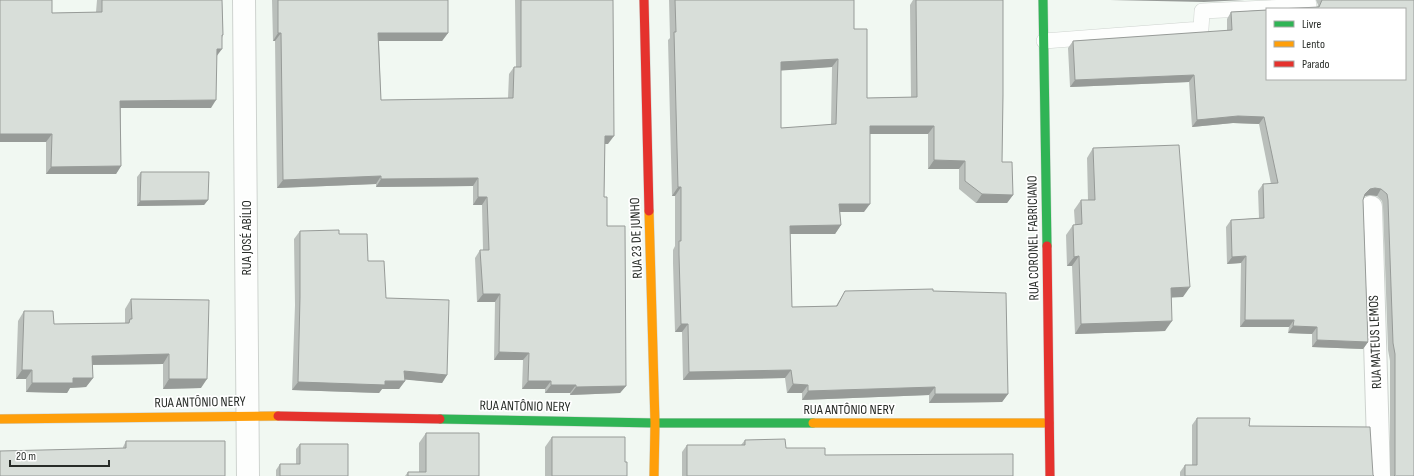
<svg xmlns="http://www.w3.org/2000/svg" width="1414" height="476" font-family="'Sofia Sans Condensed',sans-serif">
<style>
.lines{fill:none;stroke-linecap:round;stroke-linejoin:round}
.lane-casing{stroke:#ced3cf;stroke-width:16}
.street-casing{stroke:#ced3cf;stroke-width:24}
.fast-casing{stroke:#ced3cf;stroke-width:10}
.slow-casing{stroke:#ced3cf;stroke-width:10}
.jam-casing{stroke:#ced3cf;stroke-width:10}
.lane{stroke:#fdfefd;stroke-width:15}
.street{stroke:#fdfefd;stroke-width:22}
.fast{stroke:#30b455;stroke-width:9}
.slow{stroke:#ff9f0a;stroke-width:9}
.jam{stroke:#e5322d;stroke-width:9}
.wall{fill:#babfbb;fill-rule:evenodd}
.shaded-wall{fill:#979b98}
.building{fill:#d8ded9;stroke:#979b98;fill-rule:evenodd}
.labels{text-anchor:middle;dominant-baseline:central;stroke-width:3.5;stroke-linejoin:round;paint-order:stroke}
.street-label{font-size:14px;fill:#282c28;stroke:#fff}
</style>
<rect width="100%" height="100%" fill="#f1f8f2"/>
<g class="lines">
<g class="lane-casing">
<path id="lane" d="M 1044,41 L 1201,29 L 1202,11 L 1309,6 L 1308,0"/>
</g>
<g class="street-casing">
<path id="street" d="M 244,0 L 248,476
M 1371,207 L 1379,476"/>
</g>
<g class="fast-casing">
<path id="fast" d="M 1043,0 L 1047,246
M 440,419 L 655,423 L 813,423"/>
</g>
<g class="slow-casing">
<path id="slow" d="M 649,211 L 655,423 L 654,476
M 0,419 L 278,416
M 813,423 L 1049,423"/>
</g>
<g class="jam-casing">
<path id="jam" d="M 644,0 L 649,211
M 1047,246 L 1050,476
M 278,416 L 440,419"/>
</g>
<use href="#lane" class="lane"/>
<use href="#street" class="street"/>
<use href="#fast" class="fast"/>
<use href="#slow" class="slow"/>
<use href="#jam" class="jam"/>
</g>
<path class="wall" d="M 0,0 L 52,13 L 96,12 L 97,0 L 222,0 L 223,35 L 222,38 L 217,55 L 211,108 L 121,108 L 121,166 L 116,174 L 46,174 L 46,142 L 0,142 Z
M 272,0 L 448,0 L 448,33 L 442,41 L 379,41 L 381,100 L 508,98 L 509,74 L 514,67 L 516,67 L 515,0 L 613,0 L 608,144 L 605,144 L 604,197 L 626,386 L 620,393 L 570,395 L 570,393 L 545,393 L 545,389 L 522,389 L 523,360 L 494,360 L 495,302 L 477,302 L 475,258 L 480,250 L 483,250 L 482,205 L 473,205 L 473,186 L 376,187 L 376,184 L 277,188 L 275,41 L 273,41 Z
M 669,0 L 854,0 L 854,29 L 867,98 L 911,97 L 910,5 L 913,0 L 1003,0 L 1002,162 L 1013,195 L 1007,203 L 976,203 L 959,189 L 959,169 L 928,169 L 928,134 L 870,134 L 864,212 L 840,212 L 841,225 L 835,234 L 790,234 L 792,307 L 836,306 L 845,291 L 933,291 L 1008,394 L 1002,402 L 929,403 L 929,395 L 802,400 L 802,393 L 787,393 L 785,378 L 683,380 L 682,332 L 675,332 L 673,263 L 673,250 L 675,246 L 675,196 L 672,196 L 668,40 L 670,38 ZM 832,67 L 831,125 L 781,128 L 781,70 Z
M 1316,0 L 1414,0 L 1414,476 L 1390,476 L 1390,361 L 1388,350 L 1383,207 L 1382,201 L 1377,196 L 1370,195 L 1365,196 L 1363,200 L 1368,342 L 1363,349 L 1312,347 L 1312,334 L 1288,333 L 1289,327 L 1240,327 L 1241,263 L 1227,264 L 1226,227 L 1231,220 L 1259,218 L 1258,191 L 1263,184 L 1271,184 L 1259,124 L 1233,123 L 1192,127 L 1189,82 L 1070,87 L 1068,48 L 1073,41 L 1227,31 L 1227,19 L 1231,12 L 1317,7 L 1318,5 Z
M 1093,148 L 1183,297 L 1172,297 L 1165,331 L 1075,334 L 1072,266 L 1067,266 L 1066,235 L 1073,225 L 1075,225 L 1074,210 L 1081,200 L 1088,200 L 1087,158 Z
M 141,172 L 208,200 L 204,205 L 137,206 L 137,177 Z
M 300,231 L 339,234 L 368,261 L 386,298 L 447,375 L 442,383 L 405,379 L 405,381 L 399,389 L 382,389 L 379,393 L 292,390 L 295,305 L 294,239 Z
M 131,299 L 201,388 L 163,389 L 163,364 L 93,365 L 93,378 L 86,387 L 70,388 L 67,393 L 26,392 L 26,379 L 16,379 L 18,321 L 24,311 L 54,324 L 125,323 L 125,309 Z
M 1197,418 L 1249,426 L 1374,476 L 1180,476 L 1180,472 L 1185,465 L 1192,465 L 1192,425 Z
M 426,433 L 479,476 L 405,476 L 408,472 L 419,472 L 419,443 Z
M 552,437 L 625,462 L 627,476 L 545,476 L 545,447 Z
M 745,440 L 786,448 L 825,455 L 1013,476 L 682,476 L 682,452 L 687,445 L 741,445 Z
M 126,441 L 225,476 L 123,448 L 123,447 Z
M 300,444 L 348,476 L 276,476 L 276,470 L 280,464 L 296,464 L 296,449 Z"/>
<path class="shaded-wall" d="M 1110,0 L 1245,0 L 1204,2 Z
M 278,33 L 281,33 L 275,41 L 273,41 Z
M 378,33 L 448,33 L 442,41 L 373,41 Z
M 217,49 L 222,49 L 216,57 Z
M 838,59 L 832,67 L 775,71 L 781,62 Z
M 1194,75 L 1189,82 L 1070,87 L 1075,80 Z
M 216,100 L 211,108 L 115,108 L 120,101 Z
M 1238,116 L 1264,117 L 1259,124 L 1233,123 L 1192,127 L 1197,120 Z
M 870,126 L 934,126 L 928,134 L 864,134 Z
M 0,134 L 52,134 L 46,142 L 0,142 Z
M 605,136 L 614,136 L 608,144 L 600,144 Z
M 934,160 L 965,161 L 959,169 L 928,169 Z
M 121,166 L 116,174 L 46,174 L 51,167 Z
M 381,176 L 376,184 L 277,188 L 283,180 Z
M 478,178 L 473,186 L 376,187 L 381,179 Z
M 678,187 L 681,187 L 675,196 L 672,196 Z
M 1375,188 L 1381,189 L 1377,196 L 1370,195 L 1365,196 L 1360,201 L 1365,194 L 1370,189 Z
M 982,194 L 1013,195 L 1007,203 L 976,203 Z
M 478,197 L 487,197 L 482,205 L 473,205 Z
M 208,200 L 204,205 L 137,206 L 140,201 Z
M 839,204 L 870,204 L 864,212 L 833,212 Z
M 841,225 L 835,234 L 784,234 L 790,226 Z
M 1079,256 L 1072,266 L 1067,266 L 1074,257 Z
M 1246,256 L 1241,263 L 1227,264 L 1232,257 Z
M 1190,287 L 1183,297 L 1164,298 L 1171,288 Z
M 483,294 L 500,294 L 495,302 L 477,302 Z
M 1245,320 L 1294,320 L 1289,327 L 1240,327 Z
M 1172,321 L 1165,331 L 1075,334 L 1081,324 Z
M 681,324 L 688,324 L 682,332 L 675,332 Z
M 1293,326 L 1317,327 L 1312,334 L 1288,333 Z
M 1317,340 L 1368,342 L 1363,349 L 1312,347 Z
M 499,352 L 529,353 L 523,360 L 494,360 Z
M 169,354 L 163,364 L 86,365 L 92,356 Z
M 22,370 L 32,370 L 26,379 L 16,379 Z
M 791,370 L 785,378 L 683,380 L 689,372 Z
M 404,371 L 447,375 L 442,383 L 399,379 Z
M 73,378 L 93,378 L 86,387 L 70,388 L 67,393 L 26,392 L 32,383 Z
M 169,379 L 207,379 L 201,388 L 163,389 Z
M 405,381 L 399,389 L 382,389 L 379,393 L 292,390 L 298,382 Z
M 528,381 L 551,381 L 545,389 L 522,389 Z
M 793,384 L 808,385 L 802,393 L 787,393 Z
M 551,385 L 576,385 L 570,393 L 545,393 Z
M 626,386 L 620,393 L 570,395 L 576,387 Z
M 935,387 L 929,395 L 802,400 L 808,391 Z
M 935,394 L 1008,394 L 1002,402 L 929,403 Z"/>
<path class="building" d="M 0,0 L 52,0 L 52,13 L 102,12 L 102,0 L 222,0 L 223,35 L 222,35 L 222,49 L 217,49 L 216,100 L 120,101 L 121,166 L 51,167 L 52,134 L 0,134 Z
M 278,0 L 448,0 L 448,33 L 378,33 L 381,100 L 513,98 L 514,67 L 521,67 L 521,0 L 613,0 L 614,136 L 605,136 L 604,197 L 607,197 L 607,226 L 625,226 L 626,386 L 576,387 L 576,385 L 551,385 L 551,381 L 528,381 L 529,353 L 499,352 L 500,294 L 483,294 L 480,250 L 489,250 L 487,197 L 478,197 L 478,178 L 381,179 L 381,176 L 283,180 L 281,33 L 278,33 Z
M 675,0 L 854,0 L 854,29 L 867,29 L 867,98 L 917,97 L 916,0 L 1003,0 L 1003,95 L 1002,162 L 1012,162 L 1013,195 L 982,194 L 965,181 L 965,161 L 934,160 L 934,126 L 870,126 L 870,204 L 839,204 L 841,225 L 790,226 L 792,307 L 837,306 L 845,291 L 933,289 L 933,291 L 1006,293 L 1008,394 L 935,394 L 935,387 L 808,391 L 808,385 L 793,384 L 791,370 L 689,372 L 688,324 L 681,324 L 679,255 L 679,241 L 681,241 L 681,187 L 678,187 L 674,32 L 676,32 ZM 838,59 L 836,124 L 781,128 L 781,62 Z
M 1322,0 L 1414,0 L 1414,476 L 1394,476 L 1395,475 L 1395,354 L 1393,343 L 1388,200 L 1387,194 L 1381,189 L 1375,188 L 1370,189 L 1365,194 L 1363,200 L 1368,342 L 1317,340 L 1317,327 L 1293,326 L 1294,320 L 1245,320 L 1246,256 L 1232,257 L 1231,220 L 1264,218 L 1263,184 L 1278,183 L 1264,117 L 1238,116 L 1197,120 L 1194,75 L 1075,80 L 1073,41 L 1232,30 L 1231,12 L 1267,10 L 1267,79 L 1405,79 L 1405,9 L 1278,9 L 1319,7 Z
M 1179,145 L 1190,287 L 1171,288 L 1172,321 L 1081,324 L 1079,256 L 1074,257 L 1073,225 L 1082,224 L 1081,200 L 1095,200 L 1093,148 Z
M 141,172 L 209,172 L 208,200 L 140,201 Z
M 339,230 L 339,234 L 367,234 L 368,261 L 384,261 L 386,298 L 449,300 L 447,375 L 404,371 L 405,381 L 385,381 L 385,385 L 298,382 L 300,297 L 300,231 Z
M 131,299 L 209,300 L 207,379 L 169,379 L 169,354 L 92,356 L 93,378 L 73,378 L 73,383 L 32,383 L 32,370 L 22,370 L 24,311 L 53,311 L 54,324 L 129,323 L 130,319 L 132,319 Z
M 1197,418 L 1250,418 L 1249,426 L 1370,427 L 1373,475 L 1374,476 L 1185,476 L 1185,465 L 1197,465 Z
M 426,433 L 479,433 L 479,476 L 408,476 L 408,472 L 426,472 Z
M 552,437 L 625,437 L 625,462 L 627,462 L 627,476 L 552,476 Z
M 785,439 L 786,448 L 825,448 L 825,455 L 1013,454 L 1013,476 L 687,476 L 687,445 L 745,445 L 745,440 Z
M 126,441 L 225,441 L 225,476 L 0,476 L 0,451 L 126,448 Z
M 300,444 L 348,444 L 348,476 L 280,476 L 280,464 L 300,464 Z"/>
<g class="labels">
<g class="street-label">
<text transform="translate(246 238) rotate(-90)">RUA JOSÉ ABÍLIO</text>
<text transform="translate(636 238) rotate(-92)">RUA 23 DE JUNHO</text>
<text transform="translate(1033 238) rotate(-91)">RUA CORONEL FABRICIANO</text>
<text transform="translate(1375 342) rotate(-92)">RUA MATEUS LEMOS</text>
<text transform="translate(200 402) rotate(-1)">RUA ANTÔNIO NERY</text>
<text transform="translate(525 406) rotate(1)">RUA ANTÔNIO NERY</text>
<text x="849" y="409">RUA ANTÔNIO NERY</text>
</g>
</g>
<rect x="1266" y="8" width="140" height="72" fill="#ffffff" stroke="#a9aba9"/>
<rect x="1274" y="21" width="20" height="6" fill="#30b455" stroke="#a9aba9"/>
<text x="1302" y="28" font-size="12" fill="#282c28">Livre</text>
<rect x="1274" y="41" width="20" height="6" fill="#ff9f0a" stroke="#a9aba9"/>
<text x="1302" y="48" font-size="12" fill="#282c28">Lento</text>
<rect x="1274" y="61" width="20" height="6" fill="#e5322d" stroke="#a9aba9"/>
<text x="1302" y="68" font-size="12" fill="#282c28">Parado</text>
<path d="M10 460v6h99v-6" fill="none" stroke="#282c28" stroke-width="2"/>
<text x="16" y="460" font-size="12" fill="#282c28" stroke="#ffffff" stroke-width="3" paint-order="stroke">20 m</text>
</svg>
